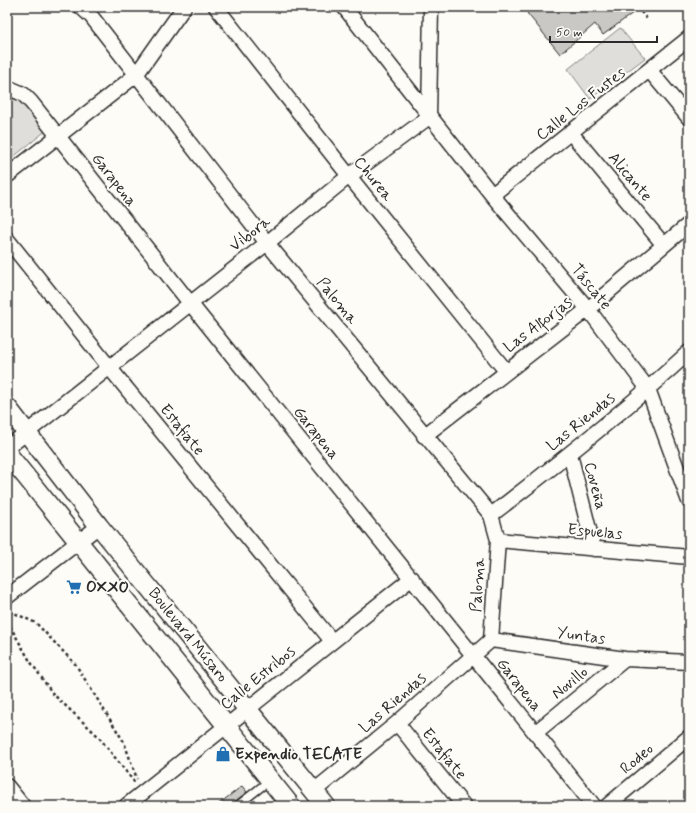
<svg xmlns="http://www.w3.org/2000/svg" width="696" height="813" font-family="Mynerve,sans-serif">
<style>
.green{fill:#dfdeda;stroke:#858482}
.building{fill:#c9c8c4;stroke:#2b2b2b}
.lines{fill:none;stroke-linecap:round;stroke-linejoin:round}
.service-casing{stroke:#2b2b2b;stroke-width:10}
.minor-casing{stroke:#2b2b2b;stroke-width:17}
.tertiary-casing{stroke:#2b2b2b;stroke-width:21}
.path{stroke:#2b2b2b;stroke-width:2.5;stroke-dasharray:3 3;stroke-linecap:butt}
.service{stroke:#fdfcf7;stroke-width:7}
.minor{stroke:#fdfcf7;stroke-width:14}
.tertiary{stroke:#fdfcf7;stroke-width:18}
.labels{text-anchor:middle;dominant-baseline:central;stroke-width:4;stroke-linejoin:round;paint-order:stroke}
.street-label{font-size:16px;fill:#2b2b2b;stroke:#fdfcf7}
.poi-label{font-size:16px;font-weight:bold;fill:#2b2b2b;stroke:#fdfcf7;text-anchor:start}
</style>
<rect width="100%" height="100%" fill="#fdfcf7"/>
<filter id="ink" filterUnits="userSpaceOnUse"><feTurbulence type="fractalNoise" baseFrequency=".025" numOctaves="2"/><feDisplacementMap in="SourceGraphic" scale="8" xChannelSelector="R" yChannelSelector="G"/><feConvolveMatrix kernelMatrix="1 2 1 2 8 2 1 2 1" color-interpolation-filters="sRGB"/></filter>
<g filter="url(#ink)">
<path class="green" d="M 620,28 L 645,58 L 590,99 L 568,69 Z
M 7,98 L 27,102 L 48,129 L 7,162 Z"/>
<path class="building" d="M 534,7 L 641,7 L 603,35 L 595,24 L 560,54 L 527,13 Z
M 242,786 L 247,792 L 234,802 L 232,806 L 216,806 Z"/>
<g class="lines">
<g class="service-casing">
<path id="service" d="M 237,806 L 270,780"/>
</g>
<g class="minor-casing">
<path id="minor" d="M 81,7 L 91,16 L 267,243 L 491,515 L 498,540 L 491,640
M 216,7 L 349,176 L 506,371
M 344,7 L 492,195 L 588,309 L 648,389 L 689,501
M 650,71 L 689,118
M 7,87 L 23,94 L 31,102 L 190,303 L 594,806
M 571,133 L 663,244
M 7,176 L 136,75 L 184,7
M 492,195 L 689,38
M 7,239 L 109,367 L 332,641
M 424,436 L 588,309 L 689,224
M 7,448 L 267,243 L 349,176 L 429,117 L 431,7
M 570,454 L 594,549
M 491,515 C 559,463 626,410 689,352
M 498,540 L 689,557
M 7,597 L 99,526
M 397,723 L 464,806
M 535,733 L 625,659
M 7,786 L 23,806
M 314,791 L 397,723 L 491,640 L 625,659 L 689,662
M 126,806 L 412,578
M 607,806 L 689,737"/>
</g>
<g class="tertiary-casing">
<path id="tertiary" d="M 7,407 L 99,526 L 326,806
M 7,453 L 291,806"/>
</g>
<path class="path" d="M 637,7 L 647,19
M 10,611 L 36,623 L 76,665 L 124,742 L 137,779
M 7,621 L 30,661 L 53,694 L 98,736 L 135,783"/>
<use href="#service" class="service"/>
<use href="#minor" class="minor"/>
<use href="#tertiary" class="tertiary"/>
</g>
</g>
<defs>
<g id="supermarket-bare" transform="scale(1.2)"><path d="M-6-5.5h2.5l.6 2H6L4.5 2H-2.5L-4.4-4H-6ZM-1.5 3.2a1.3 1.3 0 1 0 .1 0ZM3 3.2a1.3 1.3 0 1 0 .1 0Z" fill="#1f6fb2" stroke="#fdfcf7" stroke-width="2.5" paint-order="stroke"/></g>
<g id="shop-bare" transform="scale(1.2)"><path d="M-5-2.5h2.3a2.7 3.5 0 0 1 5.4 0H5L5.5 6h-11ZM-1.5-2.5h3a1.5 2.3 0 0 0-3 0Z" fill="#1f6fb2" stroke="#fdfcf7" stroke-width="2.5" paint-order="stroke"/></g>
</defs>
<g fill-rule="evenodd">
<use href="#supermarket-bare" x="74" y="587"/>
<use href="#shop-bare" x="223" y="754"/>
</g>
<g class="labels">
<g class="street-label">
<text transform="translate(581 104) rotate(-38)">Calle Los Fustes</text>
<text transform="translate(630 177) rotate(50)">Alicante</text>
<text transform="translate(373 179) rotate(51)">Churea</text>
<text transform="translate(114 180) rotate(52)">Garapena</text>
<text transform="translate(250 234) rotate(-38)">Vibora</text>
<text transform="translate(591 287) rotate(51)">Táscate</text>
<text transform="translate(337 301) rotate(51)">Paloma</text>
<text transform="translate(538 325) rotate(-37)">Las Alforjas</text>
<text transform="translate(581 422) rotate(-39)">Las Riendas</text>
<text transform="translate(182 430) rotate(51)">Estafiate</text>
<text transform="translate(316 433) rotate(51)">Garapena</text>
<text transform="translate(595 486) rotate(75)">Coveña</text>
<text transform="translate(595 532) rotate(5)">Espuelas</text>
<text transform="translate(478 585) rotate(-86)">Paloma</text>
<text transform="translate(188 635) rotate(51)">Boulevard Músaro</text>
<text transform="translate(581 636) rotate(8)">Yuntas</text>
<text transform="translate(258 678) rotate(-39)">Calle Estribos</text>
<text transform="translate(570 683) rotate(-39)">Novillo</text>
<text transform="translate(519 685) rotate(52)">Garapena</text>
<text transform="translate(393 703) rotate(-41)">Las Riendas</text>
<text transform="translate(444 754) rotate(51)">Estafiate</text>
<text transform="translate(637 759) rotate(-40)">Rodeo</text>
</g>
<g class="poi-label">
<text x="86" y="587">OXXO</text>
<text x="235" y="754">Expendio TECATE</text>
</g>
</g>
<rect width="696" height="813" fill="none" stroke="#fdfcf7" stroke-width="24"/>
<rect x="12" y="12" width="672" height="789" fill="none" stroke="#2b2b2b" stroke-width="1.5" filter="url(#ink)"/>
<path d="M550 36v6h107v-6" fill="none" stroke="#2b2b2b" stroke-width="2"/>
<text x="556" y="36" font-size="12" fill="#2b2b2b" stroke="#fdfcf7" stroke-width="3" paint-order="stroke">50 m</text>
</svg>
